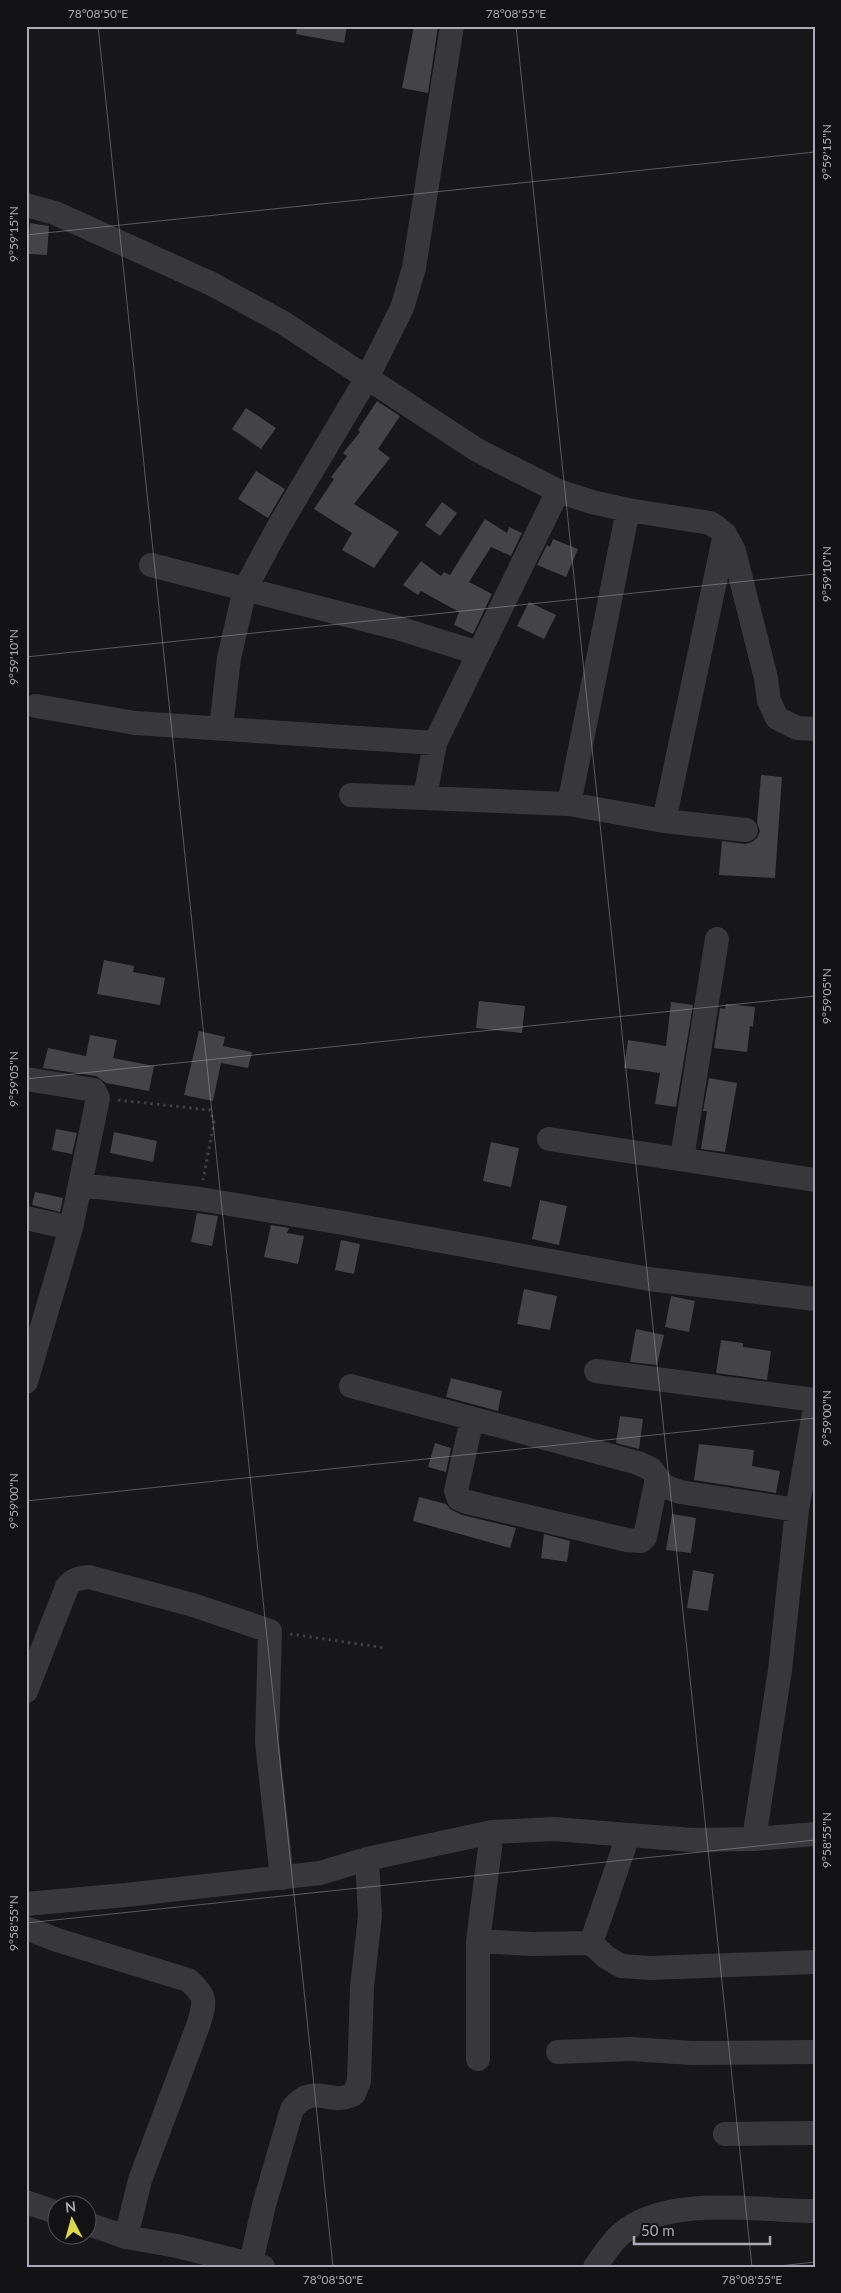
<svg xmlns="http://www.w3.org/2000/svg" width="841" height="2293" font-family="Lato,sans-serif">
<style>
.building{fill:#444347}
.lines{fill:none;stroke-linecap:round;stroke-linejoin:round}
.path{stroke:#3e3e43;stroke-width:3;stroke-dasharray:2.5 4;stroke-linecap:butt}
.minor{stroke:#38373c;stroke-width:24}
.ticks{fill:none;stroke:#aaaab6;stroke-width:1;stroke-opacity:0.45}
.neatline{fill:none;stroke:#aaaab6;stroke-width:2}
.ticks-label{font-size:12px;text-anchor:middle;fill:#aaaab6}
</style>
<rect width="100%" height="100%" fill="#171618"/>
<path class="building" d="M 297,26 L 347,26 L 344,43 L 296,34 Z
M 414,26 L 438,26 L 428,93 L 402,88 Z
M 30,223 L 49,226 L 47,255 L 28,254 Z
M 377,401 L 400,416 L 378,449 L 390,458 L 354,504 L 399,532 L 374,568 L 342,550 L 352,533 L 314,509 L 334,479 L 331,477 L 347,456 L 343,453 L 360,432 L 358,430 Z
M 246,408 L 276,428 L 261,449 L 232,429 Z
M 256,471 L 285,489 L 268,518 L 238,499 Z
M 442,502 L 457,513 L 440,536 L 425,525 Z
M 485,519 L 507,533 L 509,527 L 522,533 L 511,556 L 491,547 L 469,582 L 492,594 L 473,634 L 454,625 L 459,612 L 421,591 L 418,595 L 403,585 L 421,561 L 441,576 L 444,572 L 450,575 Z
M 553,539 L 578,549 L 566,577 L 537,565 L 547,545 L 550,547 Z
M 529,602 L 556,615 L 544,639 L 517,626 Z
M 761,775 L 782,777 L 775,878 L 719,875 L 722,841 L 745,844 L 752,842 L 757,838 L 760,831 L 757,823 Z
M 104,960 L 134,966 L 133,972 L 165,978 L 160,1005 L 97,994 Z
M 479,1001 L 525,1006 L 522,1033 L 476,1028 Z
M 671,1002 L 693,1005 L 676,1107 L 655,1104 L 660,1073 L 624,1068 L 628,1040 L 666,1046 Z
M 726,1004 L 755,1007 L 753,1027 L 750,1026 L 747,1052 L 714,1048 L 720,1008 L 725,1009 Z
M 199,1031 L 225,1037 L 223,1046 L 252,1052 L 248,1068 L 221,1063 L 213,1101 L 184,1095 Z
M 90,1035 L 117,1040 L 113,1058 L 154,1066 L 149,1091 L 106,1083 L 96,1076 L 43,1068 L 48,1048 L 86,1056 Z
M 709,1078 L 737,1083 L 725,1152 L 701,1149 L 707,1111 L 703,1111 Z
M 56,1129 L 77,1133 L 72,1154 L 52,1150 Z
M 114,1132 L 157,1141 L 153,1162 L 110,1153 Z
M 491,1142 L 519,1148 L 511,1187 L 483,1181 Z
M 35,1192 L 63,1198 L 60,1212 L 32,1205 Z
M 540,1200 L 567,1206 L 559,1245 L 532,1239 Z
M 197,1213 L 218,1216 L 212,1246 L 191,1242 Z
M 271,1225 L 289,1228 L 287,1233 L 304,1236 L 298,1264 L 264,1257 Z
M 341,1240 L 360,1244 L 354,1274 L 335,1270 Z
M 524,1289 L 557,1296 L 550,1330 L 517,1324 Z
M 671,1296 L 695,1301 L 689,1332 L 665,1327 Z
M 636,1329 L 664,1335 L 657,1365 L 630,1362 Z
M 721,1340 L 743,1343 L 743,1347 L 771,1351 L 767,1380 L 716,1373 Z
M 451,1378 L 502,1391 L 498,1411 L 446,1397 Z
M 620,1416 L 643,1419 L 639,1449 L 616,1443 Z
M 435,1443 L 451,1448 L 446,1472 L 428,1467 Z
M 699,1444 L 754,1450 L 752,1466 L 780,1471 L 776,1493 L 694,1480 Z
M 419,1497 L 446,1504 L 450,1509 L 462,1515 L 516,1528 L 510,1548 L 413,1521 Z
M 672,1514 L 696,1518 L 691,1553 L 666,1550 Z
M 544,1534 L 570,1541 L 567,1562 L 541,1558 Z
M 693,1570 L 714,1574 L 708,1611 L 687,1608 Z"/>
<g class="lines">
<path class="path" d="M 118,1100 L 210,1110 L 214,1123 L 203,1180
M 290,1634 L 386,1648"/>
<path class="minor" d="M 26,205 L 55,213 L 212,284 L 282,322 L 477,450 L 558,491 L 592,502 L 628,510 L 710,523 C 723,530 728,538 734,551 L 766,678 L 769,701 L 777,718 L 797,728 L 815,729
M 151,565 L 398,628 L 478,653
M 36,706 L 135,723 L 435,743
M 221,728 L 229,658 L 245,589 L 279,526 L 367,378 L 402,308 L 414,268 L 452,26
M 351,795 L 569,804 L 664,821 L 746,830
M 425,797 L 435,743 L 558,491
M 569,804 L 628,510
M 664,821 L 725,534
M 26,1079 L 94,1090 L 98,1098 L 71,1228 L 26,1382
M 549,1139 L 815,1180
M 682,1158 L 717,939
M 81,1185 L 200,1199 L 343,1223 L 649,1279 L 815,1299
M 26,1218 L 71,1228
M 596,1371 L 815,1400
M 351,1386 L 638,1463 L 651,1469 L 664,1486 L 680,1492 L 797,1510
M 472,1419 L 456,1491 L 459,1499 L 467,1502 L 627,1540 L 641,1541 L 645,1537 L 657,1478
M 26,1691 L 67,1587 C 73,1579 79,1578 89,1577 L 193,1605 L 270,1631 L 267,1742 L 282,1878
M 754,1839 L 780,1670 L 797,1510 L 815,1407
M 26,1904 L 126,1895 L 320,1873 L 367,1859 L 492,1832 L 554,1829 L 692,1840 L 754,1839 L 815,1834
M 26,1928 L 57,1940 L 188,1980 C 208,1997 205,2002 198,2026 L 140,2180 L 126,2237
M 478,1941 L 532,1944 L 591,1943 L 628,1836
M 591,1943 L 606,1957 L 621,1966 L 651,1968 L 815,1962
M 558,2052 L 631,2049 L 692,2053 L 815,2052
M 478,2059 L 478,1941 L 492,1832
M 725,2134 L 815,2133
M 26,2202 L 58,2213
M 88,2224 L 126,2237 L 177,2246 L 263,2267
M 250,2267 L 264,2205 L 292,2109 C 314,2081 330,2107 354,2094 L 359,2081 L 362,1987 L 370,1916 L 367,1859
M 595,2267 C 603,2256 611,2242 621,2234 C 667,2194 758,2211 815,2211"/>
</g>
<path class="ticks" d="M 98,26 L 333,2267M 516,26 L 752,2267M 26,235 L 815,152M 26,657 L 815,574M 26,1079 L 815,996M 26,1501 L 815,1418M 26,1923 L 815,1840M 770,2267 L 815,2262"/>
<rect width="841" height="2293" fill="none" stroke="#121113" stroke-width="55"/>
<g transform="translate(72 2220) rotate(354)"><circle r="24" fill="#121113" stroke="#4f4e54"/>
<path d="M0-4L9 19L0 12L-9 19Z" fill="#ddd849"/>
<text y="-8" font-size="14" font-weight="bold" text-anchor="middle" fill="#aaaab6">N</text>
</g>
<path d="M634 2236v8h136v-8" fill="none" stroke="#aaaab6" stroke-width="2.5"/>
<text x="641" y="2236" font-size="15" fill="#aaaab6" stroke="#121113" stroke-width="4" paint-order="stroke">50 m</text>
<rect x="28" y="28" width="786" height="2238" class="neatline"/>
<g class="ticks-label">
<text x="98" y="18">78°08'50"E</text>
<text x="516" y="18">78°08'55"E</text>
<text transform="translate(827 152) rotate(-90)" y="4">9°59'15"N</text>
<text transform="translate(14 234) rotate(-90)" y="4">9°59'15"N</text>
<text transform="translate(827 574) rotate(-90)" y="4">9°59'10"N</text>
<text transform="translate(14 657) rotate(-90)" y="4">9°59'10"N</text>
<text transform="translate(827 996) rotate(-90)" y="4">9°59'05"N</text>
<text transform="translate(14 1079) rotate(-90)" y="4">9°59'05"N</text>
<text transform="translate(827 1418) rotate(-90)" y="4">9°59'00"N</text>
<text transform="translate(14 1501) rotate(-90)" y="4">9°59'00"N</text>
<text transform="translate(827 1840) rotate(-90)" y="4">9°58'55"N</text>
<text transform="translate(14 1923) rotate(-90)" y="4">9°58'55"N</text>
<text x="333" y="2284">78°08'50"E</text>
<text x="752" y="2284">78°08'55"E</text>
</g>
</svg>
